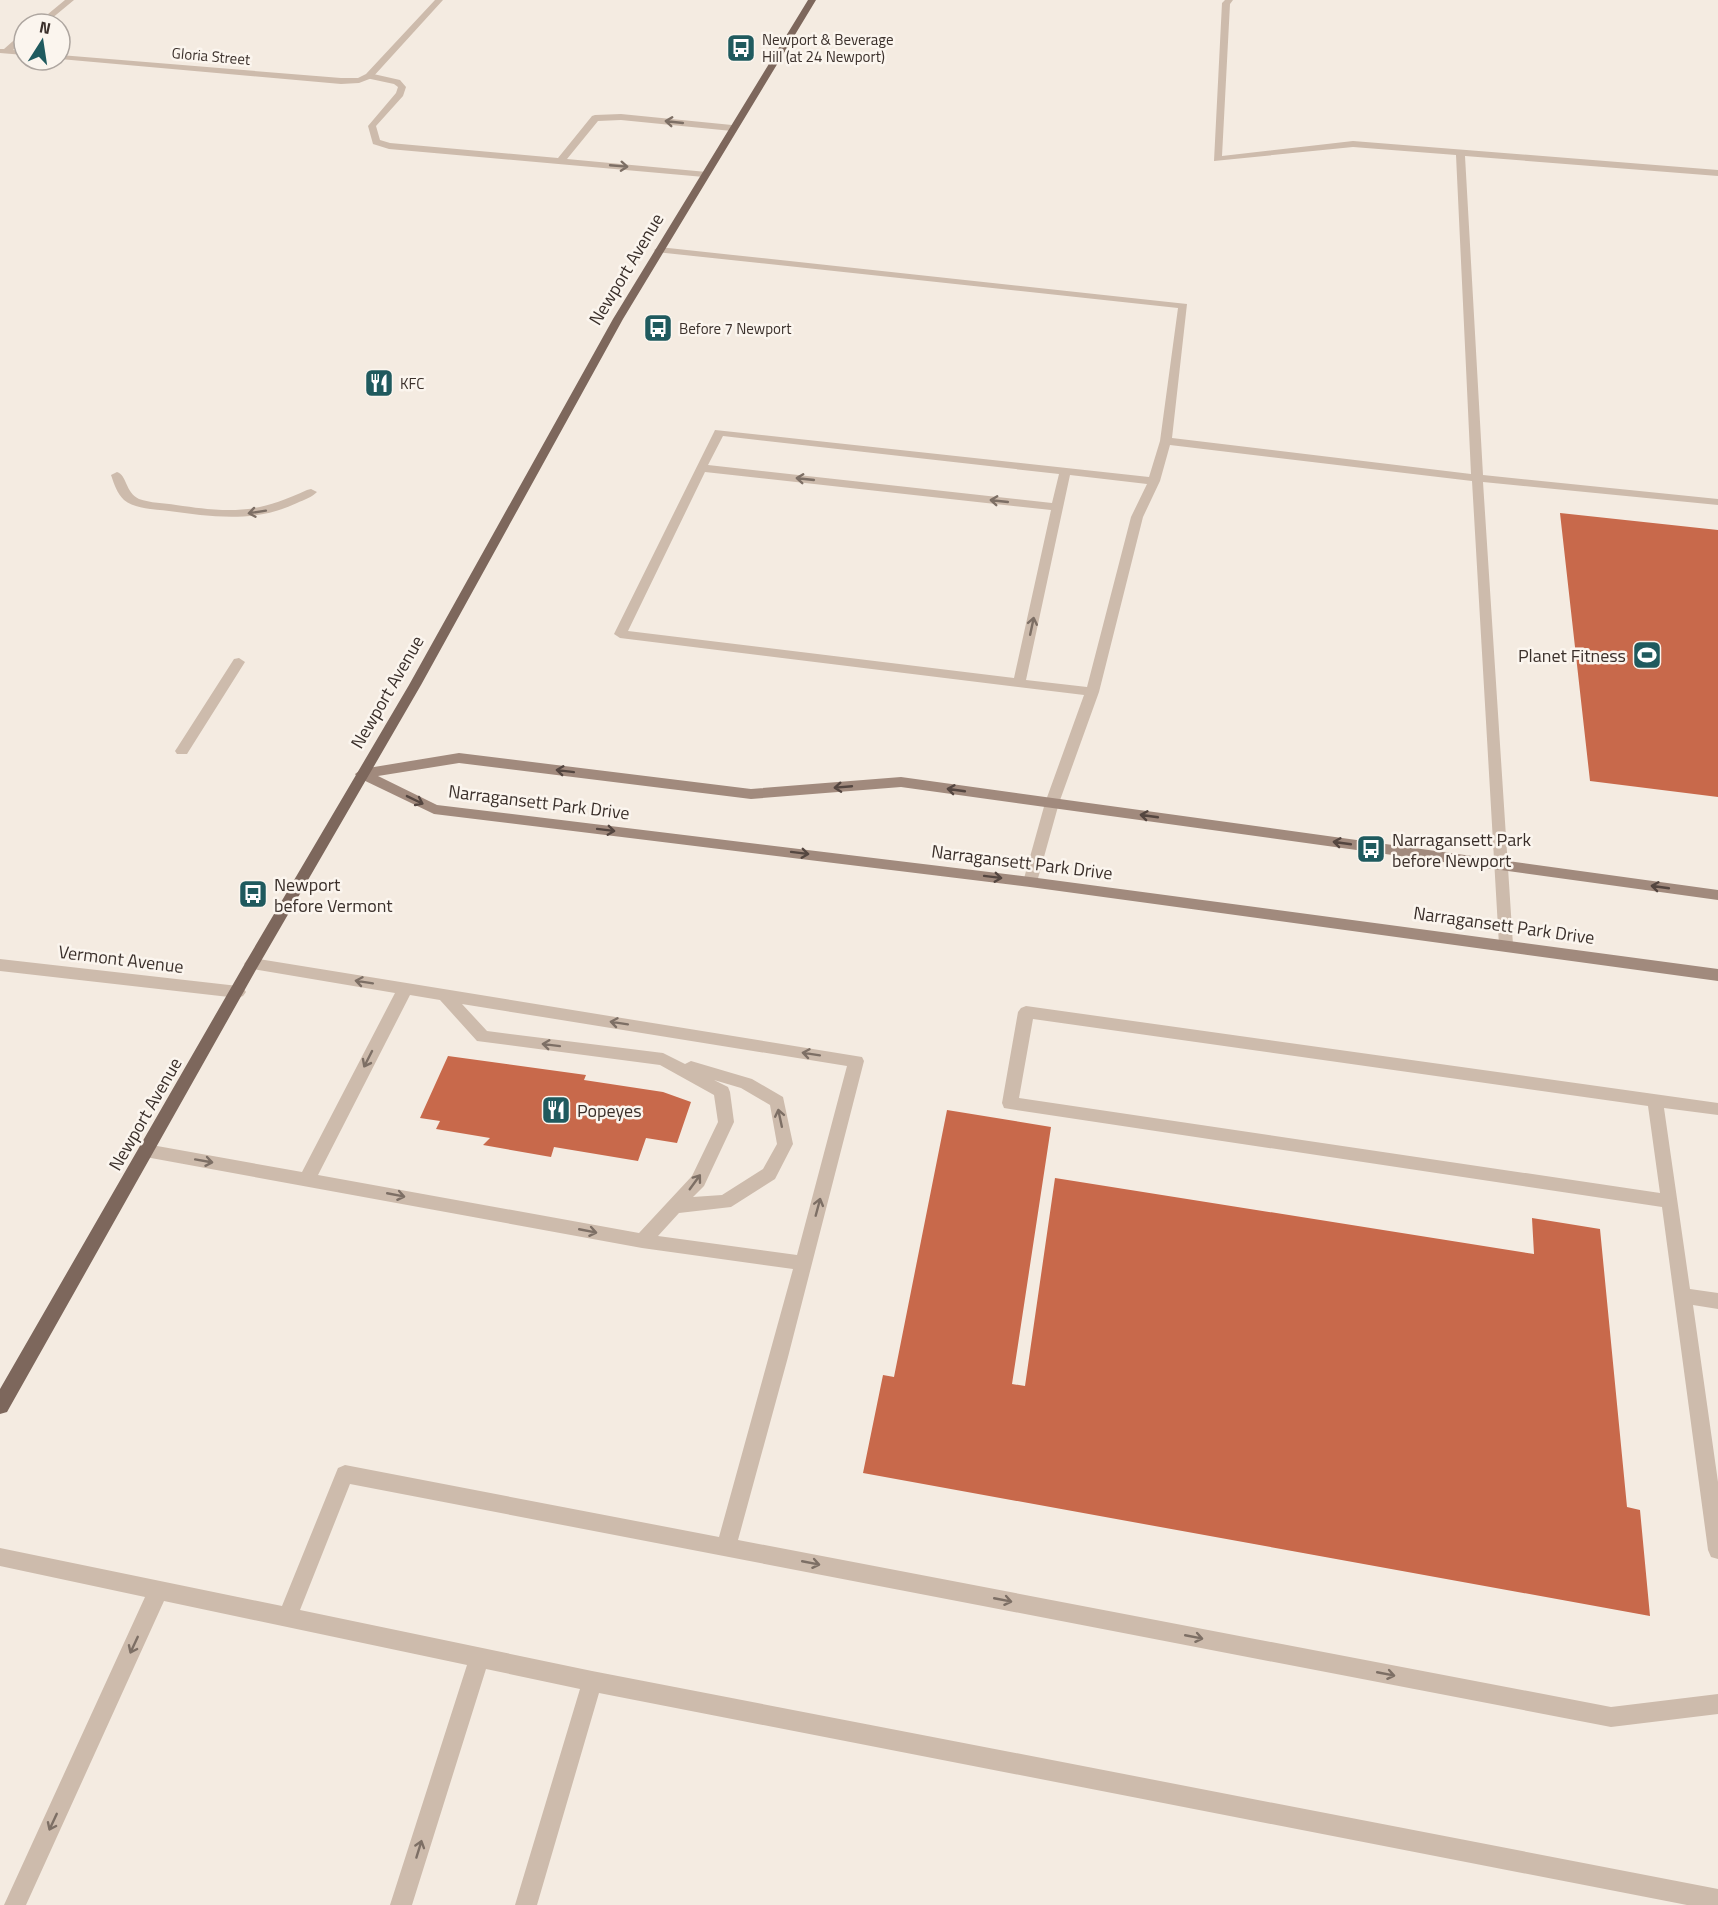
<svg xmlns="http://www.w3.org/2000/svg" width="1718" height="1905" font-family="'Titillium Web',sans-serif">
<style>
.building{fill:#c8694b}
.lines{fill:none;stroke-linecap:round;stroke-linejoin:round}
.lane{fill:#cdbbac;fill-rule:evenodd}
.street{fill:#cdbbac;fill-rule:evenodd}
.secondary{fill:#a18a7d;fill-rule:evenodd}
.primary{fill:#7d675c;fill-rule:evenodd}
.oneway{stroke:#7d6f65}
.oneway2{stroke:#544640}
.labels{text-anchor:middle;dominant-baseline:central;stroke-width:5;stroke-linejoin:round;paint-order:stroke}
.far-poi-label{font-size:15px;fill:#3b302b;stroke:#fbf5ee;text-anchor:start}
.far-street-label{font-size:15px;fill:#3b302b;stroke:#fbf5ee}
.street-label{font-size:18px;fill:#3b302b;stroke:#fbf5ee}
.poi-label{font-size:18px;fill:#3b302b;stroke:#fbf5ee;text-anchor:start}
</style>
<rect width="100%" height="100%" fill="#f4ebe1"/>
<path class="building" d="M 1560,513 L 1718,530 L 1718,797 L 1590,781 Z
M 448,1056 L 586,1075 L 584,1080 L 663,1092 L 691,1102 L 677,1143 L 646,1138 L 638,1161 L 554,1147 L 551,1157 L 483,1145 L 490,1138 L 436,1129 L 440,1121 L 420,1118 Z
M 947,1110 L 1051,1127 L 1012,1384 L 1025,1386 L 1055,1178 L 1534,1254 L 1532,1218 L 1600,1229 L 1627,1507 L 1640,1510 L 1650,1616 L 863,1473 L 883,1375 L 894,1377 Z"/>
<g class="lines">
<path class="lane" d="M 1225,0 L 1233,0 L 1230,4 L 1222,156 L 1353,141 L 1718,170 L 1718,176 L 1465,156 L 1483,475 L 1718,499 L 1718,505 L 1483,482 L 1513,945 L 1511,949 L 1501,949 L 1499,945 L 1472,481 L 1170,445 L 1160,481 L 1143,517 L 1099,692 L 1059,803 L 1037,882 L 1030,887 L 1023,882 L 1045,803 L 1084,695 L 620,638 L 614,634 L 715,430 L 1149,477 L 1160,441 L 1178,308 L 656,252 L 654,250 L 659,247 L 1187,304 L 1172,438 L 1471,474 L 1456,155 L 1353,147 L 1214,161 L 1222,3 ZM 723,436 L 1059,474 L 1052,503 L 708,465 ZM 705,472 L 1051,510 L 1014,678 L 628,631 ZM 1070,475 L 1147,484 L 1131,517 L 1087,687 L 1026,680 Z
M 369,73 L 400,80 L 406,87 L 403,96 L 376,126 L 380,140 L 390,143 L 558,158 L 592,116 L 595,115 L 621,114 L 732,125 L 736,128 L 732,131 L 621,120 L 598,121 L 567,159 L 707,172 L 707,176 L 704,177 L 389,149 L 373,144 L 368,126 L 396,93 L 398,87 L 394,84 L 366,78 L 365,76 Z
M 117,472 C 127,475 125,492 139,499 C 150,503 164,503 176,505 C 232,513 255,514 307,490 L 311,489 L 317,492 C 312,497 304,500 297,503 C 256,523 212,517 169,511 C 154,509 135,509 124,500 C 117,493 114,484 111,475 Z
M 239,658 L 245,662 L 187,754 L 177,754 L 175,751 L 177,748 L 234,659 Z
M 252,958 L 862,1057 L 864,1061 L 788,1357 L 738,1540 L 1611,1707 L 1718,1694 L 1718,1714 L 1611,1727 L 350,1484 L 300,1610 L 592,1671 L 1718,1889 L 1718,1905 L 1687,1905 L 599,1693 L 537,1905 L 515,1905 L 580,1689 L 486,1669 L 412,1905 L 390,1905 L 467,1665 L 164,1601 L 26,1905 L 4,1905 L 145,1597 L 0,1566 L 0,1548 L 282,1606 L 338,1468 L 345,1465 L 719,1537 L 793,1269 L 642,1248 L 140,1156 L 138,1151 L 140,1146 L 146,1144 L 302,1172 L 395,993 L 247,968 L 244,964 L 247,960 ZM 410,995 L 440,1000 L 477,1041 L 660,1065 L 714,1095 L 718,1122 L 692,1176 L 639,1233 L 318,1175 ZM 462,1004 L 847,1066 L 797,1255 L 658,1236 L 679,1213 L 731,1207 L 775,1179 L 793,1144 L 783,1097 L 752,1079 L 691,1061 L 685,1064 L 663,1053 L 487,1031 ZM 714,1080 L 741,1088 L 770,1105 L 777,1144 L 763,1169 L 722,1195 L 693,1197 L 704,1186 L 734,1122 L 730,1092 L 728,1087 Z
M 1026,1006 L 1718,1103 L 1718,1115 L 1664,1108 L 1690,1289 L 1718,1293 L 1718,1309 L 1693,1305 L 1718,1482 L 1718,1559 L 1711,1557 L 1708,1550 L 1662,1207 L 1010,1109 L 1004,1108 L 1002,1103 L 1018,1012 L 1021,1008 ZM 1033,1019 L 1648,1106 L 1660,1193 L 1019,1098 Z"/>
<path class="street" d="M 65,0 L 74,0 L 45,24 L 36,24 Z
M 435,0 L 443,0 L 372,78 L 359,83 L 341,84 L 60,59 L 60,55 L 341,78 L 358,78 L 366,74 Z
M 21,34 L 24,34 L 24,40 L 13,50 L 24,51 L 24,55 L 0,53 L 0,49 L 4,49 Z
M 0,959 L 238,986 L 243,988 L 246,992 L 243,996 L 238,998 L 0,971 Z"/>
<path class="secondary" d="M 459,753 L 751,789 L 901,777 L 1718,890 L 1718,900 L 901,787 L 751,799 L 459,763 L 378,776 L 437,805 L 1030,877 L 1718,969 L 1718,981 L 1030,887 L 434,814 L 357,777 L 355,774 L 362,769 Z"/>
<path class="primary" d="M 808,0 L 816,0 L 623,319 L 421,685 L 257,968 L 7,1412 L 0,1414 L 0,1389 L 247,960 L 409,685 L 613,319 Z"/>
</g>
<defs><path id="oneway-shaft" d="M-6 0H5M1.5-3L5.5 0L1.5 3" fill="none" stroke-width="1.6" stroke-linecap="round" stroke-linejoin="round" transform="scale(1.5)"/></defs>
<g class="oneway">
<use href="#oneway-shaft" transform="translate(674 122) rotate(-174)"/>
<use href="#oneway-shaft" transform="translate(619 166) rotate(5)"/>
<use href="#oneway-shaft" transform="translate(805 479) rotate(-174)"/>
<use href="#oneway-shaft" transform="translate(999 501) rotate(-174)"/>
<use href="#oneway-shaft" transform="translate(257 512) rotate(171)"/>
<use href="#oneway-shaft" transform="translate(1032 626) rotate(-78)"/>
<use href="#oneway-shaft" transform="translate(364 982) rotate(-171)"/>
<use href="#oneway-shaft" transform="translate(619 1023) rotate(-171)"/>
<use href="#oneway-shaft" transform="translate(551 1045) rotate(-173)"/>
<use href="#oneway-shaft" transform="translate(811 1054) rotate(-171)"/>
<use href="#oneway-shaft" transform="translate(368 1059) rotate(117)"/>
<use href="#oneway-shaft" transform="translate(780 1118) rotate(-102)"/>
<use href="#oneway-shaft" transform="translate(204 1161) rotate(10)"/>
<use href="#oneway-shaft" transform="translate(695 1182) rotate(-54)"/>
<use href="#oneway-shaft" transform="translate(396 1195) rotate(11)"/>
<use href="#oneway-shaft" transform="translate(818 1207) rotate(-75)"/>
<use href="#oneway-shaft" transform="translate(588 1231) rotate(11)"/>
<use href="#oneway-shaft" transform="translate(811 1563) rotate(11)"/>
<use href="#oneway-shaft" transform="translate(1003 1600) rotate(11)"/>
<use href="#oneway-shaft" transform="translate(1194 1637) rotate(11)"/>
<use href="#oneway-shaft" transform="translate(134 1645) rotate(115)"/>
<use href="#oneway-shaft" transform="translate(1386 1674) rotate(11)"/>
<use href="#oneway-shaft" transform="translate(53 1822) rotate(115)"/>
<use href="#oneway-shaft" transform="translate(419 1849) rotate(-73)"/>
</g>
<g class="oneway2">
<use href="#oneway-shaft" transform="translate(565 771) rotate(-173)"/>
<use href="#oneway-shaft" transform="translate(843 787) rotate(175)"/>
<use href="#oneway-shaft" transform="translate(956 790) rotate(-172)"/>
<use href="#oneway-shaft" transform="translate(415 800) rotate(26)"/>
<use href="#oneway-shaft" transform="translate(1149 816) rotate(-172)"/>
<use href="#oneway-shaft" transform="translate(606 830) rotate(7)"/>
<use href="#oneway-shaft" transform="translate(1342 843) rotate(-172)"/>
<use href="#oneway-shaft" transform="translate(800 853) rotate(7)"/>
<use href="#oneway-shaft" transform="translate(993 877) rotate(7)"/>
<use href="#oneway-shaft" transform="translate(1660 887) rotate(-172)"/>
</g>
<defs>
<g id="bus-square" transform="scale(1.5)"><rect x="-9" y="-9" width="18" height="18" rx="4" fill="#1f5a5e" stroke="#fbf5ee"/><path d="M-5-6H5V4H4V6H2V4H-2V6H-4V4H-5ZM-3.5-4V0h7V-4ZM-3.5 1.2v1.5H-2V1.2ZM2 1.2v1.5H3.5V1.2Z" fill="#fff"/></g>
<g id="restaurant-square" transform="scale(1.5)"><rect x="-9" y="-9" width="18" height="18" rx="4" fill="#1f5a5e" stroke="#fbf5ee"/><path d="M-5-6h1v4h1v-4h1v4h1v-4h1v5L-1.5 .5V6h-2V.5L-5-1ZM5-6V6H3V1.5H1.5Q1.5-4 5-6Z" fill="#fff"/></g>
<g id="stadium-square" transform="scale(1.5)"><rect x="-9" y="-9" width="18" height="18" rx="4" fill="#1f5a5e" stroke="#fbf5ee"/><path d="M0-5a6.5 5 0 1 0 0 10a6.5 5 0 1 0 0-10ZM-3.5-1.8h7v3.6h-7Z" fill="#fff"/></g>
</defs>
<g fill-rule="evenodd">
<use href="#bus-square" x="741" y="48"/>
<use href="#bus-square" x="658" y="328"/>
<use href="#restaurant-square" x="379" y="383"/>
<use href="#stadium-square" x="1647" y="655"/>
<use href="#bus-square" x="1371" y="849"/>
<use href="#bus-square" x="253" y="894"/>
<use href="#restaurant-square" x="556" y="1110"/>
</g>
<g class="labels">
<g class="far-poi-label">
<text x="762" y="39">Newport &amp; Beverage<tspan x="762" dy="17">Hill (at 24 Newport)</tspan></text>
<text x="679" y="328">Before 7 Newport</text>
<text x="400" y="383">KFC</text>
</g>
<g class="far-street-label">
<text transform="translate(211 56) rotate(5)">Gloria Street</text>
</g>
<g class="street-label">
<text transform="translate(626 269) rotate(-59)">Newport Avenue</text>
<text transform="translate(387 692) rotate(-60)">Newport Avenue</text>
<text transform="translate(539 802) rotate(7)">Narragansett Park Drive</text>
<text transform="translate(1022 862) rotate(7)">Narragansett Park Drive</text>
<text transform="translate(1504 925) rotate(8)">Narragansett Park Drive</text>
<text transform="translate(121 959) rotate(7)">Vermont Avenue</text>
<text transform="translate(145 1114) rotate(-60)">Newport Avenue</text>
</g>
<g class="poi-label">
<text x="1626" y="655" text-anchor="end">Planet Fitness</text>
<text x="1392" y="839">Narragansett Park<tspan x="1392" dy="21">before Newport</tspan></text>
<text x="274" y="884">Newport<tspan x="274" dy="21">before Vermont</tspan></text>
<text x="577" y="1110">Popeyes</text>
</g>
</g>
<g transform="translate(42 42) rotate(12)"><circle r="28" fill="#fbf5ee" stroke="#aea6a0" stroke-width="1.5"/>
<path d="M0-4.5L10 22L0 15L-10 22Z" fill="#1f5a5e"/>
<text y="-9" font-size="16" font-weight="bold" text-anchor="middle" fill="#3b302b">N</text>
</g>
</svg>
